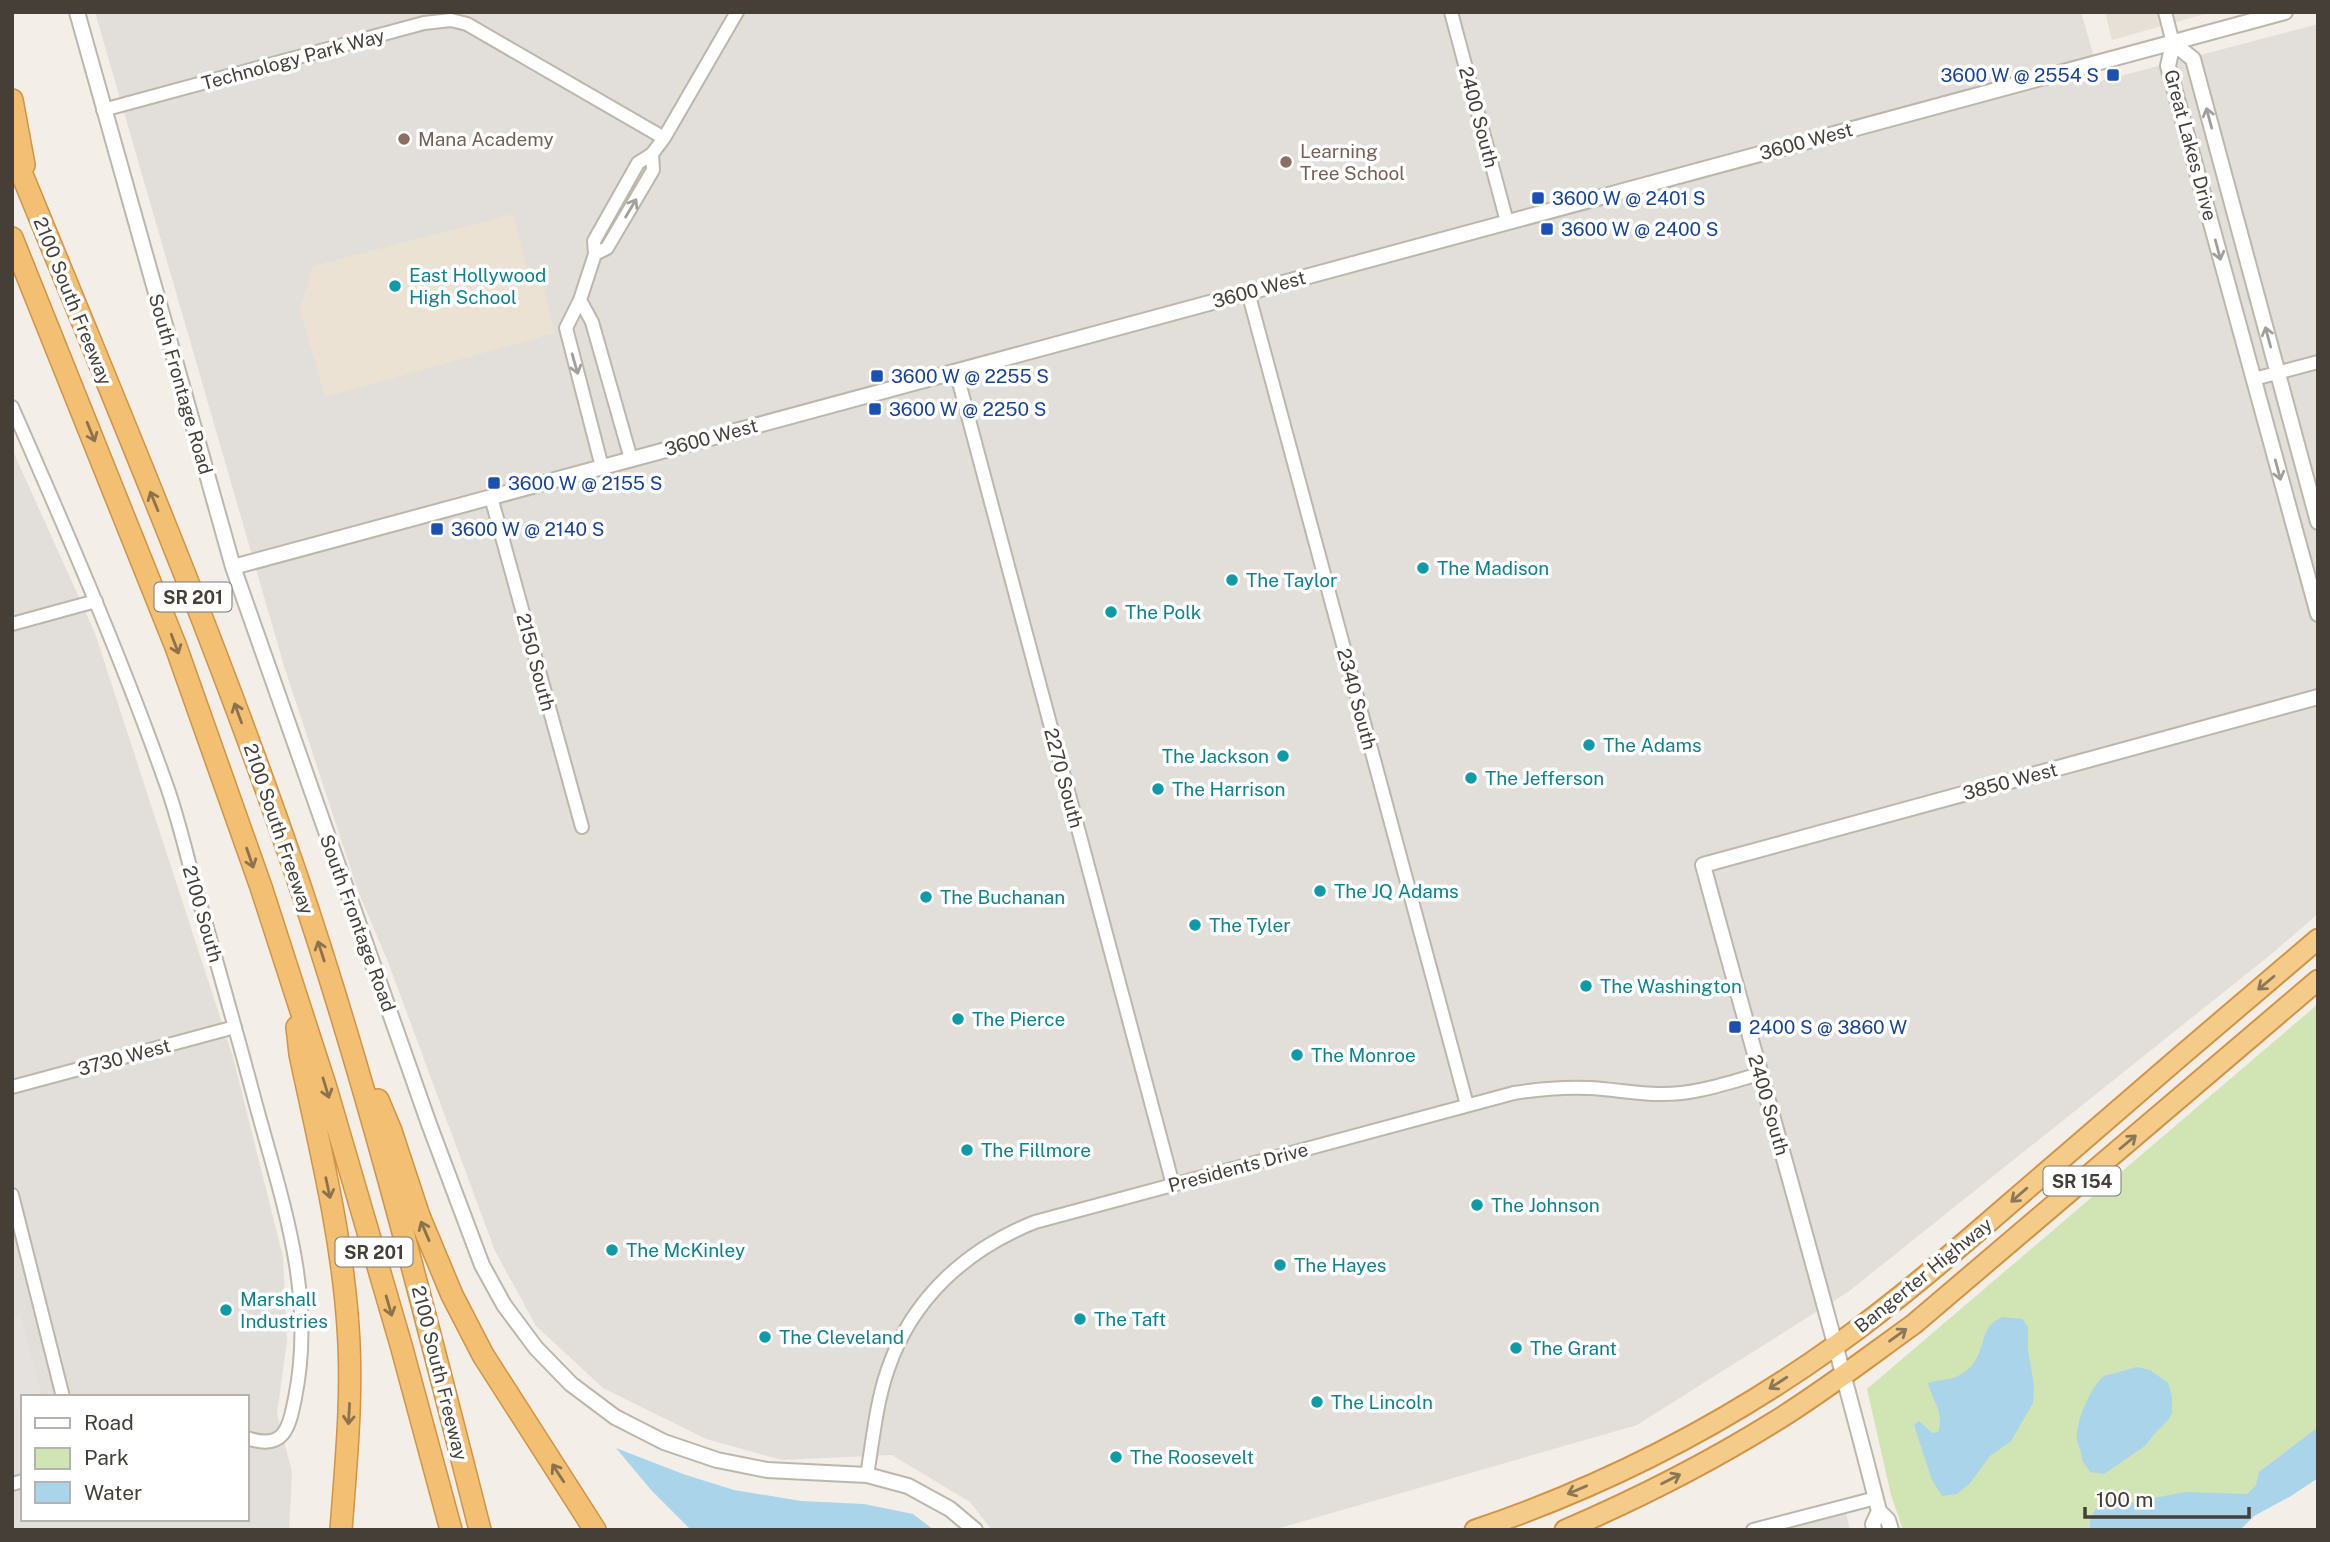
<svg xmlns="http://www.w3.org/2000/svg" width="2330" height="1542" font-family="'Public Sans',sans-serif">
<style>
.residential{fill:#e6e0d6}
.industrial{fill:#e2ded9;fill-rule:evenodd}
.education{fill:#ebe2d3}
.green{fill:#d1e4b4}
.parking{fill:#e4e2df}
.water{fill:#a9d4ea}
.lines{fill:none;stroke-linecap:round;stroke-linejoin:round}
.minor-casing{stroke:#bdb6ab;stroke-width:16}
.tertiary-casing{stroke:#bdb6ab;stroke-width:18}
.trunk-casing{stroke:#d19344;stroke-width:23}
.motorway-casing{stroke:#d19344;stroke-width:24}
.minor{stroke:#fff;stroke-width:12}
.tertiary{stroke:#fff;stroke-width:14}
.trunk{stroke:#f4cb88;stroke-width:19}
.motorway{stroke:#f2bf73;stroke-width:21}
.oneway{stroke:#a29f9b}
.oneway2{stroke:#8a724f}
.oneway3{stroke:#8b7757}
.transit-dot{fill:#1a4fb4;stroke:#fff;stroke-width:2.5}
.education-dot{fill:#8d6e63;stroke:#fff;stroke-width:2.5}
.culture-dot{fill:#0f9aa8;stroke:#fff;stroke-width:2.5}
.labels{text-anchor:middle;dominant-baseline:central;stroke-width:7;stroke-linejoin:round;paint-order:stroke}
.shield{fill:#fff;stroke:#7d7973;stroke-width:2}
.shield-label{font-size:18px;font-weight:bold;fill:#453f37}
.street-label{font-size:19px;fill:#453f37;stroke:#fff}
.transit-label{font-size:19px;fill:#164399;stroke:#fff;text-anchor:start}
.education-label{font-size:19px;fill:#785e54;stroke:#fff;text-anchor:start}
.culture-label{font-size:19px;fill:#0d838f;stroke:#fff;text-anchor:start}
</style>
<rect width="100%" height="100%" fill="#f3efe8"/>
<path class="residential" d="M 2105,12 L 2212,12 L 2112,40 Z"/>
<path class="industrial" d="M 95,12 L 2081,12 L 2101,81 L 2318,24 L 2318,914 L 2269,956 L 1848,1292 L 1637,1425 L 1273,1530 L 992,1530 L 970,1502 L 892,1455 L 782,1460 L 706,1439 L 603,1388 L 536,1326 L 495,1251 L 388,962 L 358,891 L 284,666 Z
M 12,449 L 95,633 L 233,1057 L 283,1257 L 287,1341 L 277,1414 L 292,1472 L 289,1530 L 12,1530 ZM 23,1397 L 247,1397 L 247,1519 L 23,1519 Z
M 1846,1513 L 1850,1530 L 1776,1530 Z"/>
<path class="education" d="M 513,214 L 530,280 L 541,278 L 555,333 L 325,397 L 300,310 L 313,266 Z"/>
<path class="green" d="M 2318,1004 L 2318,1451 L 2215,1530 L 1903,1530 L 1891,1495 L 1867,1389 Z"/>
<path class="parking" d="M 21,1316 L 42,1397 L 23,1397 L 23,1429 L 12,1389 L 12,1318 Z"/>
<path class="water" d="M 2003,1317 L 2022,1319 L 2028,1327 L 2028,1350 L 2034,1386 L 2033,1403 L 2011,1441 L 1990,1456 L 1970,1483 L 1957,1494 L 1942,1496 L 1932,1480 L 1914,1425 L 1919,1421 L 1932,1433 L 1938,1432 C 1945,1413 1932,1400 1928,1383 C 1938,1380 1951,1380 1960,1375 C 1990,1359 1975,1326 2003,1317 Z
M 2137,1367 L 2150,1370 L 2168,1383 L 2172,1397 L 2172,1412 L 2169,1419 L 2156,1432 L 2145,1446 L 2104,1474 L 2090,1472 L 2082,1460 C 2082,1451 2078,1446 2077,1439 C 2075,1423 2092,1384 2104,1376 Z
M 2318,1427 L 2318,1478 L 2291,1496 L 2254,1516 L 2240,1530 L 2090,1530 L 2090,1521 L 2093,1513 L 2099,1505 L 2111,1502 L 2123,1504 L 2185,1492 L 2247,1494 L 2256,1485 L 2259,1472 Z
M 616,1448 L 683,1474 L 734,1490 L 801,1501 L 864,1504 L 913,1514 L 934,1530 L 691,1530 L 652,1491 Z"/>
<g class="lines">
<g class="minor-casing">
<path id="minor" d="M 1451,12 L 1507,222
M 2165,12 L 2173,43
M 103,110 L 424,23 L 451,20 L 467,24 L 664,138
M 595,254 L 607,248 L 653,170 L 652,154
M 1248,292 L 1467,1105
M 580,300 L 592,322 L 631,459
M 956,371 L 1173,1185
M 2254,379 L 2318,362
M 12,407 C 66,530 120,654 165,781 C 178,816 186,853 196,889 C 215,956 234,1023 252,1090 C 279,1193 317,1289 295,1398 C 289,1428 284,1451 247,1438
M 602,467 L 566,328 L 580,300 L 595,254 L 594,241 L 638,163 L 652,154 L 664,138 L 737,12
M 491,497 L 582,827
M 12,624 L 96,601
M 12,1087 L 235,1027
M 12,1195 L 63,1397
M 867,1475 C 873,1440 876,1403 888,1369 C 912,1298 967,1249 1035,1222 L 1514,1093 C 1539,1089 1564,1087 1589,1088 C 1613,1089 1636,1094 1659,1094 C 1694,1095 1727,1083 1759,1074
M 12,1484 L 23,1481
M 1753,1530 L 1876,1498"/>
</g>
<g class="tertiary-casing">
<path id="tertiary" d="M 77,12 L 233,567 L 429,1124 L 482,1265 L 504,1305 L 536,1348 L 571,1384 L 615,1417 L 664,1442 L 717,1460 L 767,1470 L 867,1475 L 908,1486 L 950,1509 L 975,1530
M 2173,43 L 2168,66 L 2318,614
M 2173,43 L 2193,59 L 2318,522
M 233,567 L 2285,12
M 1874,1530 L 1873,1524 L 1879,1511
M 1891,1530 L 1888,1520 L 1879,1511 C 1824,1294 1761,1080 1703,865 L 2318,697"/>
</g>
<g class="trunk-casing">
<path id="trunk" d="M 1475,1530 C 1603,1487 1727,1423 1836,1345 C 1917,1287 1990,1220 2065,1156 C 2149,1083 2233,1011 2318,939
M 1565,1530 C 1637,1499 1708,1463 1774,1422 C 1823,1392 1868,1357 1914,1324 L 2318,980"/>
</g>
<g class="motorway-casing">
<path id="motorway" d="M 12,100 L 24,165
M 12,150 C 110,390 212,629 296,874 C 369,1089 424,1310 480,1530
M 12,238 L 176,647 L 261,887 L 326,1088 L 401,1345 L 451,1530
M 297,1027 L 300,1054 C 319,1144 342,1235 348,1327 C 353,1395 346,1462 341,1530
M 378,1100 L 391,1131 L 419,1216 L 452,1295 L 483,1355 L 595,1530"/>
</g>
<use href="#minor" class="minor"/>
<use href="#tertiary" class="tertiary"/>
<use href="#trunk" class="trunk"/>
<use href="#motorway" class="motorway"/>
</g>
<defs><path id="oneway-shaft" d="M-6 0H5M1.5-3L5.5 0L1.5 3" fill="none" stroke-width="1.6" stroke-linecap="round" stroke-linejoin="round" transform="scale(1.75)"/></defs>
<g class="oneway">
<use href="#oneway-shaft" transform="translate(2209 118) rotate(-105)"/>
<use href="#oneway-shaft" transform="translate(631 208) rotate(-59)"/>
<use href="#oneway-shaft" transform="translate(2218 250) rotate(75)"/>
<use href="#oneway-shaft" transform="translate(2268 337) rotate(-105)"/>
<use href="#oneway-shaft" transform="translate(575 364) rotate(74)"/>
<use href="#oneway-shaft" transform="translate(2278 470) rotate(75)"/>
</g>
<g class="oneway2">
<use href="#oneway-shaft" transform="translate(91 432) rotate(68)"/>
<use href="#oneway-shaft" transform="translate(154 501) rotate(-112)"/>
<use href="#oneway-shaft" transform="translate(175 644) rotate(69)"/>
<use href="#oneway-shaft" transform="translate(238 713) rotate(-110)"/>
<use href="#oneway-shaft" transform="translate(250 858) rotate(71)"/>
<use href="#oneway-shaft" transform="translate(321 951) rotate(-108)"/>
<use href="#oneway-shaft" transform="translate(326 1088) rotate(73)"/>
<use href="#oneway-shaft" transform="translate(328 1188) rotate(78)"/>
<use href="#oneway-shaft" transform="translate(425 1231) rotate(-113)"/>
<use href="#oneway-shaft" transform="translate(389 1306) rotate(74)"/>
<use href="#oneway-shaft" transform="translate(349 1414) rotate(93)"/>
<use href="#oneway-shaft" transform="translate(558 1473) rotate(-123)"/>
</g>
<g class="oneway3">
<use href="#oneway-shaft" transform="translate(2266 983) rotate(140)"/>
<use href="#oneway-shaft" transform="translate(2128 1142) rotate(-40)"/>
<use href="#oneway-shaft" transform="translate(2019 1195) rotate(139)"/>
<use href="#oneway-shaft" transform="translate(1898 1335) rotate(-36)"/>
<use href="#oneway-shaft" transform="translate(1778 1383) rotate(147)"/>
<use href="#oneway-shaft" transform="translate(1671 1479) rotate(-27)"/>
<use href="#oneway-shaft" transform="translate(1577 1490) rotate(157)"/>
</g>
<g class="transit-dot">
<rect x="2106" y="68" width="14" height="14" rx="3.5"/>
<rect x="1531" y="191" width="14" height="14" rx="3.5"/>
<rect x="1540" y="222" width="14" height="14" rx="3.5"/>
<rect x="870" y="369" width="14" height="14" rx="3.5"/>
<rect x="868" y="402" width="14" height="14" rx="3.5"/>
<rect x="487" y="476" width="14" height="14" rx="3.5"/>
<rect x="430" y="522" width="14" height="14" rx="3.5"/>
<rect x="1728" y="1020" width="14" height="14" rx="3.5"/>
</g>
<g class="education-dot">
<circle cx="404" cy="139" r="7"/>
<circle cx="1286" cy="162" r="7"/>
</g>
<g class="culture-dot">
<circle cx="395" cy="286" r="7"/>
<circle cx="1423" cy="568" r="7"/>
<circle cx="1232" cy="580" r="7"/>
<circle cx="1111" cy="612" r="7"/>
<circle cx="1589" cy="745" r="7"/>
<circle cx="1283" cy="756" r="7"/>
<circle cx="1471" cy="778" r="7"/>
<circle cx="1158" cy="789" r="7"/>
<circle cx="1320" cy="891" r="7"/>
<circle cx="926" cy="897" r="7"/>
<circle cx="1195" cy="925" r="7"/>
<circle cx="1586" cy="986" r="7"/>
<circle cx="958" cy="1019" r="7"/>
<circle cx="1297" cy="1055" r="7"/>
<circle cx="967" cy="1150" r="7"/>
<circle cx="1477" cy="1205" r="7"/>
<circle cx="612" cy="1250" r="7"/>
<circle cx="1280" cy="1265" r="7"/>
<circle cx="226" cy="1310" r="7"/>
<circle cx="1080" cy="1319" r="7"/>
<circle cx="765" cy="1337" r="7"/>
<circle cx="1516" cy="1348" r="7"/>
<circle cx="1317" cy="1402" r="7"/>
<circle cx="1116" cy="1457" r="7"/>
</g>
<g class="labels">
<g class="shield">
<rect x="154.5" y="582.5" width="77" height="29" rx="5"/>
<rect x="2043.5" y="1166.5" width="77" height="29" rx="5"/>
<rect x="335.5" y="1237.5" width="77" height="29" rx="5"/>
</g>
<g class="shield-label">
<text x="193" y="597">SR 201</text>
<text x="2082" y="1181">SR 154</text>
<text x="374" y="1252">SR 201</text>
</g>
<g class="street-label">
<text transform="translate(293 59) rotate(-15)">Technology Park Way</text>
<text transform="translate(1479 117) rotate(75)">2400 South</text>
<text transform="translate(1806 141) rotate(-15)">3600 West</text>
<text transform="translate(2191 145) rotate(75)">Great Lakes Drive</text>
<text transform="translate(1259 289) rotate(-15)">3600 West</text>
<text transform="translate(73 301) rotate(68)">2100 South Freeway</text>
<text transform="translate(181 384) rotate(74)">South Frontage Road</text>
<text transform="translate(711 437) rotate(-15)">3600 West</text>
<text transform="translate(536 662) rotate(75)">2150 South</text>
<text transform="translate(1357 699) rotate(75)">2340 South</text>
<text transform="translate(1064 778) rotate(75)">2270 South</text>
<text transform="translate(2010 781) rotate(-15)">3850 West</text>
<text transform="translate(279 829) rotate(71)">2100 South Freeway</text>
<text transform="translate(203 914) rotate(74)">2100 South</text>
<text transform="translate(358 923) rotate(70)">South Frontage Road</text>
<text transform="translate(124 1057) rotate(-15)">3730 West</text>
<text transform="translate(1769 1105) rotate(74)">2400 South</text>
<text transform="translate(1238 1167) rotate(-15)">Presidents Drive</text>
<text transform="translate(1923 1275) rotate(-39)">Bangerter Highway</text>
<text transform="translate(440 1373) rotate(76)">2100 South Freeway</text>
</g>
<g class="transit-label">
<text x="2099" y="75" text-anchor="end">3600 W @ 2554 S</text>
<text x="1552" y="198">3600 W @ 2401 S</text>
<text x="1561" y="229">3600 W @ 2400 S</text>
<text x="891" y="376">3600 W @ 2255 S</text>
<text x="889" y="409">3600 W @ 2250 S</text>
<text x="508" y="483">3600 W @ 2155 S</text>
<text x="451" y="529">3600 W @ 2140 S</text>
<text x="1749" y="1027">2400 S @ 3860 W</text>
</g>
<g class="education-label">
<text x="418" y="139">Mana Academy</text>
<text x="1300" y="151">Learning<tspan x="1300" dy="22">Tree School</tspan></text>
</g>
<g class="culture-label">
<text x="409" y="275">East Hollywood<tspan x="409" dy="22">High School</tspan></text>
<text x="1437" y="568">The Madison</text>
<text x="1246" y="580">The Taylor</text>
<text x="1125" y="612">The Polk</text>
<text x="1603" y="745">The Adams</text>
<text x="1269" y="756" text-anchor="end">The Jackson</text>
<text x="1485" y="778">The Jefferson</text>
<text x="1172" y="789">The Harrison</text>
<text x="1334" y="891">The JQ Adams</text>
<text x="940" y="897">The Buchanan</text>
<text x="1209" y="925">The Tyler</text>
<text x="1600" y="986">The Washington</text>
<text x="972" y="1019">The Pierce</text>
<text x="1311" y="1055">The Monroe</text>
<text x="981" y="1150">The Fillmore</text>
<text x="1491" y="1205">The Johnson</text>
<text x="626" y="1250">The McKinley</text>
<text x="1294" y="1265">The Hayes</text>
<text x="240" y="1299">Marshall<tspan x="240" dy="22">Industries</tspan></text>
<text x="1094" y="1319">The Taft</text>
<text x="779" y="1337">The Cleveland</text>
<text x="1530" y="1348">The Grant</text>
<text x="1331" y="1402">The Lincoln</text>
<text x="1130" y="1457">The Roosevelt</text>
</g>
</g>
<rect width="2330" height="1542" fill="none" stroke="#453f37" stroke-width="28"/>
<rect x="21" y="1395" width="228" height="126" fill="#ffffff" stroke="#b5b2af" stroke-width="2"/>
<rect x="35" y="1418" width="35" height="10" fill="#ffffff" stroke="#b5b2af" stroke-width="2"/>
<text x="84" y="1430" font-size="21" fill="#453f37">Road</text>
<rect x="35" y="1448" width="35" height="21" fill="#d1e4b4" stroke="#b5b2af" stroke-width="2"/>
<text x="84" y="1465" font-size="21" fill="#453f37">Park</text>
<rect x="35" y="1482" width="35" height="21" fill="#a9d4ea" stroke="#b5b2af" stroke-width="2"/>
<text x="84" y="1500" font-size="21" fill="#453f37">Water</text>
<path d="M2085 1507v10h164v-10" fill="none" stroke="#453f37" stroke-width="3.5"/>
<text x="2096" y="1507" font-size="21" fill="#453f37" stroke="#ffffff" stroke-width="5" paint-order="stroke">100 m</text>
</svg>
